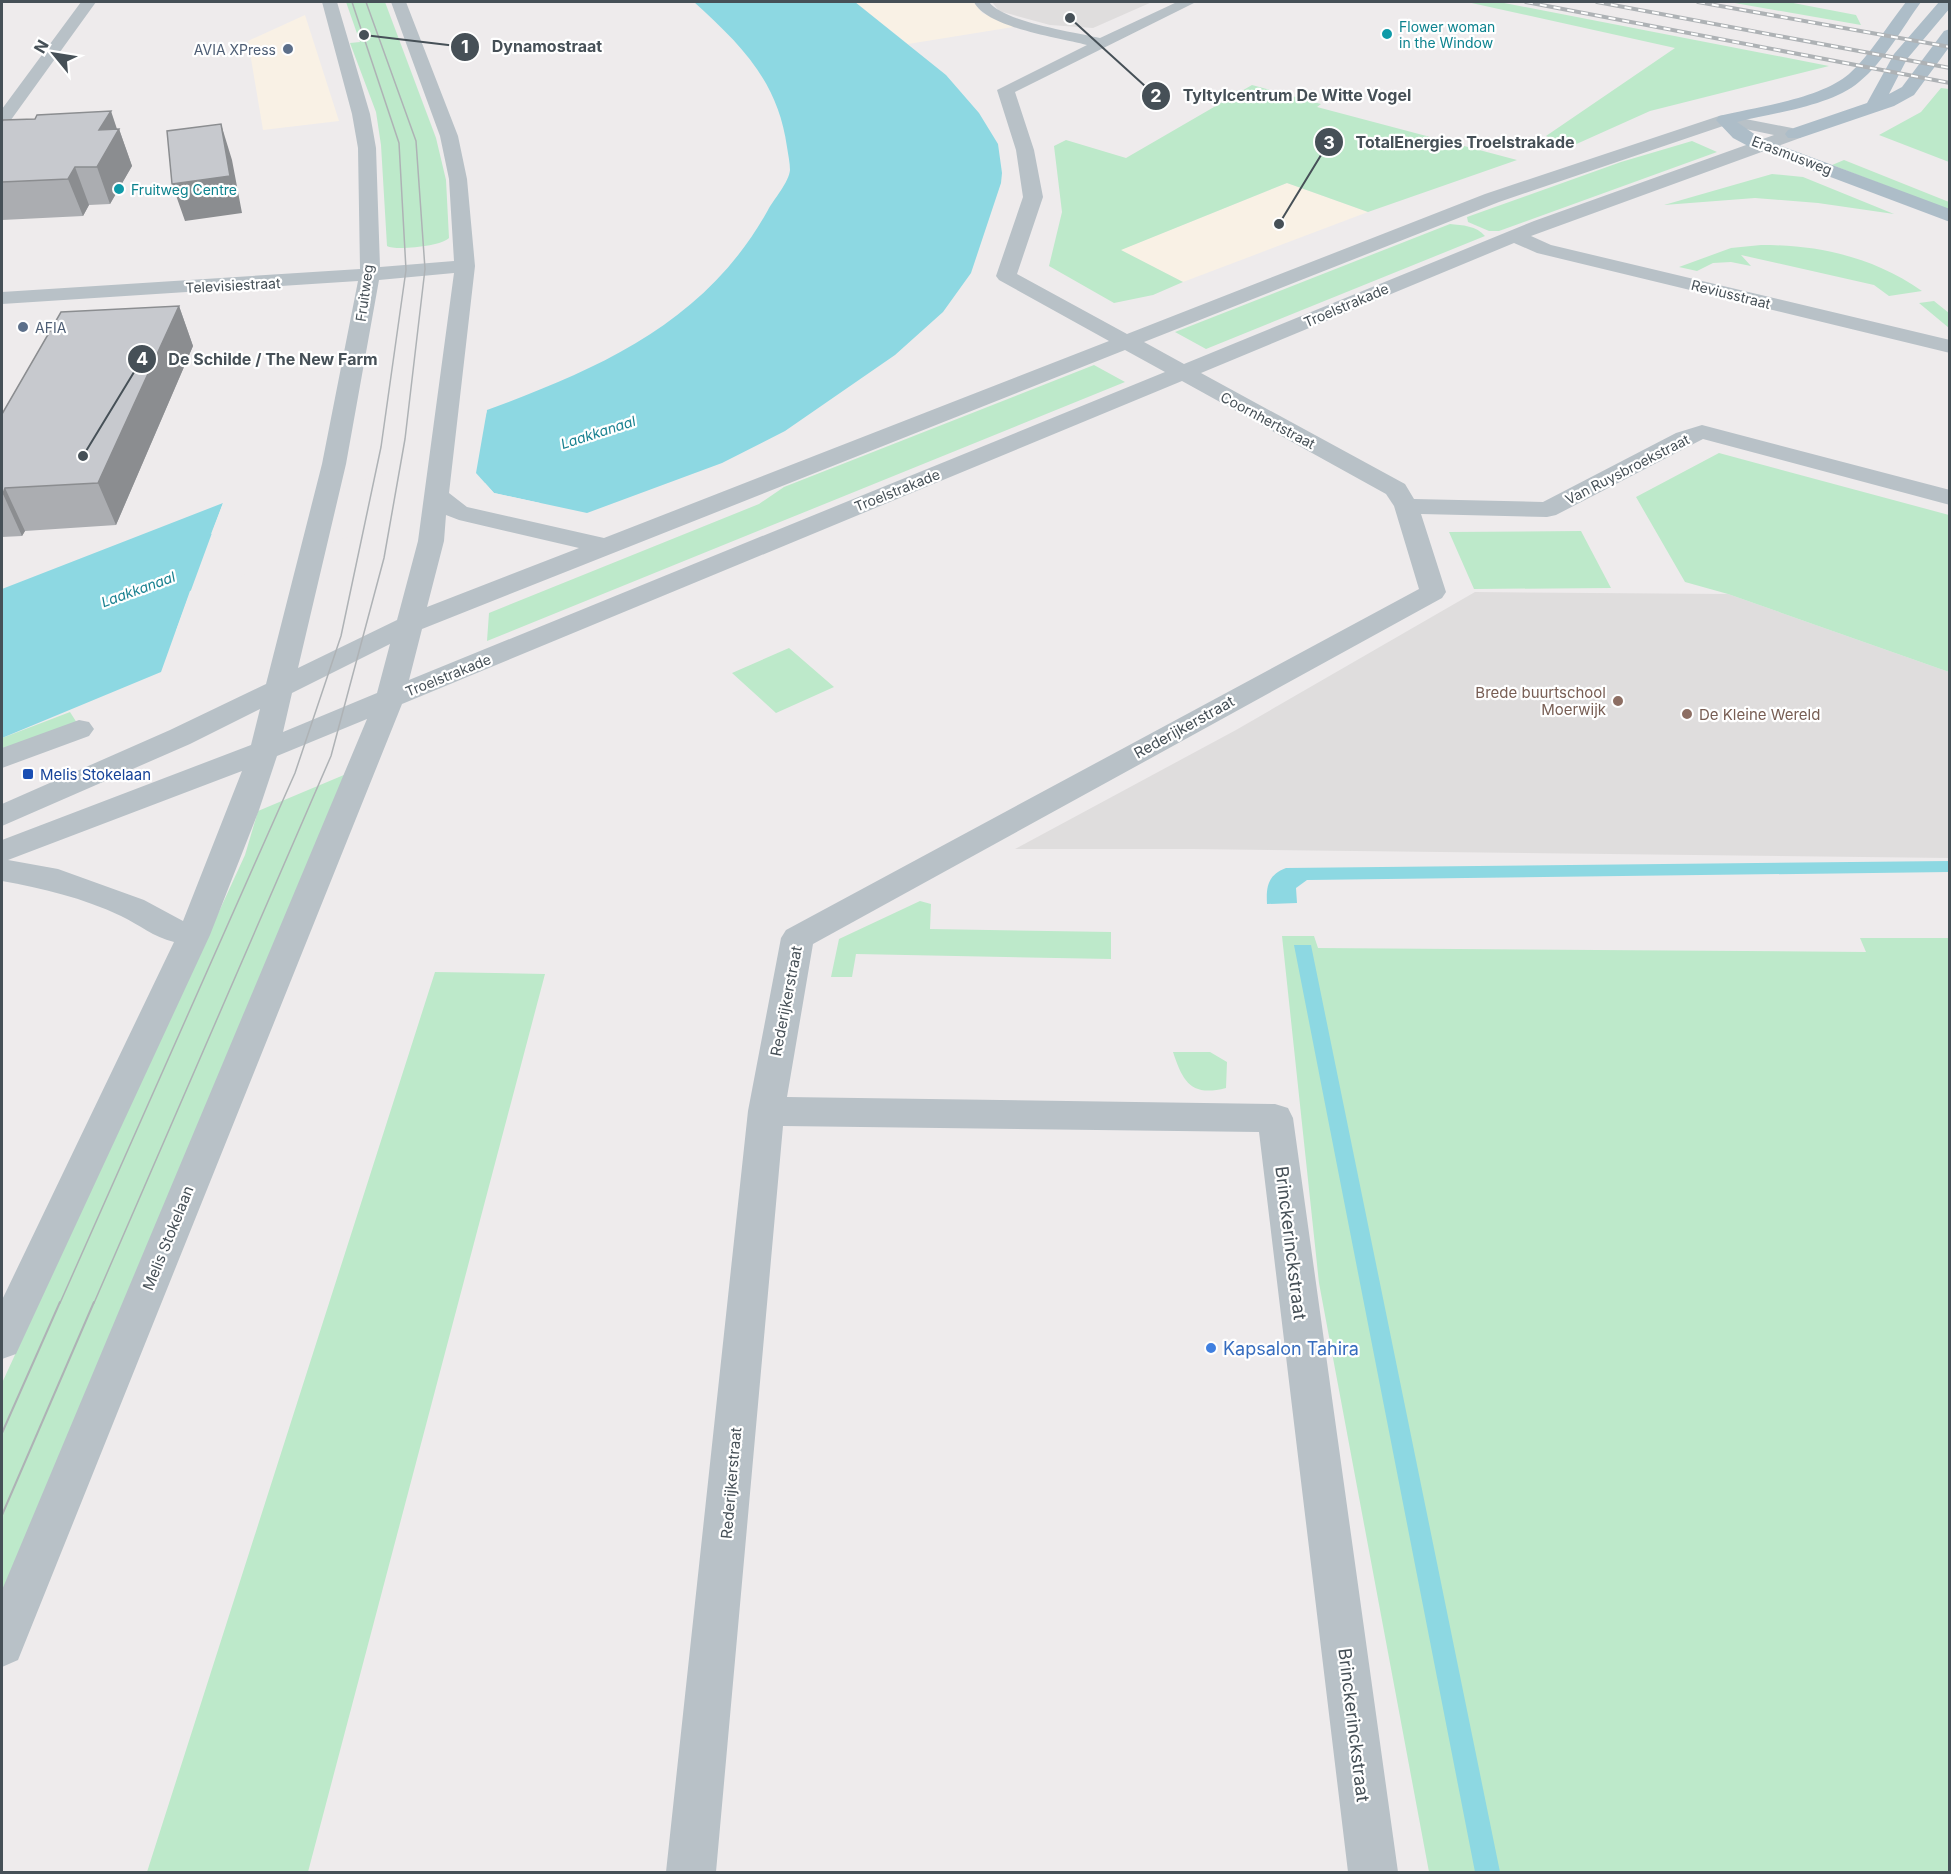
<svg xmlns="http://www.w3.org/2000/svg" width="1951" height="1874" font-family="Inter,sans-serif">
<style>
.commercial{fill:#f9f1e5}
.education{fill:#dfdddd}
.green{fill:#bde9ca}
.water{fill:#8dd8e2}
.pier{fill:#eeebec}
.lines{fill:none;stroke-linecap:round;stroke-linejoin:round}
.minor{fill:#b8c1c7;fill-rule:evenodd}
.major{fill:#adbdc8;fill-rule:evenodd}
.tram-far1{stroke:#aeb2b5;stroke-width:1.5}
.tram{stroke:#aeb2b5;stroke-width:2}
.rail-casing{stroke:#aeb2b5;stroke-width:4}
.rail{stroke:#fff;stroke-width:2;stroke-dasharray:7;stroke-linecap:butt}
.wall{fill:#abadb1}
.shaded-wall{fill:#8b8d90}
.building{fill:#c7c9ce;stroke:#8b8d90;stroke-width:1.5}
.culture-dot{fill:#0f9aa8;stroke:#fff;stroke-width:2}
.service-dot{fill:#5c6f8a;stroke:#fff;stroke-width:2}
.education-dot{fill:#8d6e63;stroke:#fff;stroke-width:2}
.transit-dot{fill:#1a4fb4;stroke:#fff;stroke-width:2}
.shop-dot{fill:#3f7fe0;stroke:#fff;stroke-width:2}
.labels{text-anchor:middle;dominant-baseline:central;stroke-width:4.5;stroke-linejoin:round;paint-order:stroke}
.far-culture-label{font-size:14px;fill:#0d838f;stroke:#fff;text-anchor:start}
.far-service-label{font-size:14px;fill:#4e5e75;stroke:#fff;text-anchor:end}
.far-street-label{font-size:14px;fill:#465057;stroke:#fff}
.far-water-label{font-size:14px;font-style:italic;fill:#198190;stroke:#fff}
.education-label{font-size:15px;fill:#785e54;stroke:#fff;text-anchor:end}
.street-label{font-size:15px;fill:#465057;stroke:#fff}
.transit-label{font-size:15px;fill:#164399;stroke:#fff;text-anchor:start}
.near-street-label{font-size:18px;fill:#465057;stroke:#fff}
.near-shop-label{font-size:18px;fill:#366cbe;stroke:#fff;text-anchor:start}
.leader{fill:none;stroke:#465057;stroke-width:2}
.callout-dot{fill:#465057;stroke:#fff;stroke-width:2}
.mark-label{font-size:18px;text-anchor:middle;font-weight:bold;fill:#fff}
.callout-label{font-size:16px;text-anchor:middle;font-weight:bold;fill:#465057;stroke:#fff;stroke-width:4.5;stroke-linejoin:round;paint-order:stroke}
</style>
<rect width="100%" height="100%" fill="#eeebec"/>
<path class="commercial" d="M 855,2 L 974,2 L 982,13 L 1019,26 L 908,44 Z
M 305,15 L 339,121 L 263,130 L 248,41 Z
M 1287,183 L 1368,212 L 1183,282 L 1120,250 Z"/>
<path class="education" d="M 992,2 L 1152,2 L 1093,28 L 1050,25 L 999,11 Z
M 1475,592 L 1728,594 L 1949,672 L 1949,858 L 1193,849 L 1015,849 L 1236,730 Z"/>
<path class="green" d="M 346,2 L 385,2 L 436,138 L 446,180 L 449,238 C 442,246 396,251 387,246 L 381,145 L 376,112 L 350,43 L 360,42 Z
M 1467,2 L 1499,2 L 1829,66 L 1650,111 L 1572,146 L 1546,136 L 1675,48 Z
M 1729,2 L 1788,2 L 1856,15 L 1861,25 Z
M 1252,85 L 1321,104 L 1317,107 L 1517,160 L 1368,212 L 1287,183 L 1121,250 L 1183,282 L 1153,295 L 1114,303 L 1049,266 L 1062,212 L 1054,146 L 1066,140 L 1126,158 Z
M 1941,88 L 1949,89 L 1949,162 L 1879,135 L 1921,112 Z
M 1692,141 L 1717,152 L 1499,231 L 1489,231 L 1468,222 L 1467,217 L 1621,162 Z
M 1844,160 L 1949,202 L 1949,210 L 1832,165 Z
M 1772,174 L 1803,177 L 1894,214 L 1818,203 L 1755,198 L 1664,205 Z
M 1450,224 C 1462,225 1477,226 1485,236 L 1206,349 L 1175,332 Z
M 1761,245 C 1820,245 1873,257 1922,291 L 1889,296 L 1874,285 L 1741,255 L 1751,266 L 1731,262 L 1713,263 L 1697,271 L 1679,267 L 1731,248 Z
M 1934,301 L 1949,313 L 1949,328 L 1919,303 Z
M 1094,365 L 1125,382 L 487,641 L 489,613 L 759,504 L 784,487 Z
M 1719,453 L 1949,515 L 1949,672 L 1728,594 L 1685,582 L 1636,497 Z
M 1581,531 L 1611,588 L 1474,589 L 1449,532 Z
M 789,648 L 834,687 L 776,713 L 732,673 Z
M 70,712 L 77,723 L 2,753 L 2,738 Z
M 351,772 L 2,1602 L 2,1383 L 245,855 L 258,811 Z
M 920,901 L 931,904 L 930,929 L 1111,932 L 1111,959 L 856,954 L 852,977 L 831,977 L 839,939 Z
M 1282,936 L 1314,936 L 1318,948 L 1866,952 L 1860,938 L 1949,938 L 1949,1872 L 1429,1872 L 1319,1283 Z
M 435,972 L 545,974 L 308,1872 L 147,1872 Z
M 1173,1052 L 1210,1052 L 1227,1062 L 1226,1088 C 1191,1097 1183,1082 1173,1052 Z"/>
<path class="water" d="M 694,2 L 855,2 L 946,75 L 979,113 L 998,144 L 1002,173 L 1001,183 L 971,273 L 943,312 L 895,355 L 785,431 L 722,463 L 587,513 L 494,493 L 485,483 L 190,591 L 161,672 L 2,738 L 2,589 L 223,503 L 211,534 L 478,445 L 487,410 C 601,368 706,322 768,210 C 774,199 789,182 790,170 C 790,163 788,154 787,147 C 778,81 741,45 694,2 Z
M 1950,861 L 1949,872 L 1307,880 L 1296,888 L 1297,903 L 1267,904 C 1266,886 1268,875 1286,868 Z
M 1294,945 L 1311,945 L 1500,1872 L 1475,1872 Z"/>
<path class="pier" d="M 487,410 L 476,473 L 494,493 L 540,503 L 535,505 L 493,496 L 484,487 L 193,594 L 180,629 L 176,631 L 223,503 L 225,502 L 216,530 L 476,443 L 483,412 Z"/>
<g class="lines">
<path class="minor" d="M 81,2 L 96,2 L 8,124 L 2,125 L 2,109 Z
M 322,2 L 337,2 L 370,114 L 376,148 L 380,267 L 454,261 L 449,179 L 440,136 L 391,2 L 406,2 L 458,136 L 467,179 L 475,266 L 449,493 L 467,507 L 604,538 L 1109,341 L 999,280 L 996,276 L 1023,197 L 1016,150 L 997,90 L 1087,45 C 1058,37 987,28 974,2 L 989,2 C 1004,22 1074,32 1100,38 L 1177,2 L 1196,2 L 1015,92 L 1034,150 L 1043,197 L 1017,274 L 1127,334 L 1485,194 L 1719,116 L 1725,115 L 1792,128 L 1803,134 L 1800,138 L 1531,236 L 1551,245 L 1950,340 L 1950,353 L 1537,253 L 1514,243 L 1201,373 L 1405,484 L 1414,499 L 1543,502 L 1676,433 L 1702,425 L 1950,490 L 1950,505 L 1703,439 L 1556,515 L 1547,517 L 1421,514 L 1446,592 L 1442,598 L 813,944 L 787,1097 L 1275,1104 L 1288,1108 L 1293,1118 L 1398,1872 L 1348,1872 L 1259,1132 L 783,1126 L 716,1872 L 666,1872 L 748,1111 L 781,938 L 786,930 L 1419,589 L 1394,506 L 1386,494 L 1182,381 L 402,704 L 18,1660 L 2,1667 L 2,1590 L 367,719 L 277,756 L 259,810 L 210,935 L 16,1354 L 2,1359 L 2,1300 L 174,942 C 153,937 140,925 121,916 C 83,898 42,888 2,881 L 2,840 L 251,745 L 260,709 L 190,744 L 2,826 L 2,804 L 170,730 L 266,684 L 322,464 L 358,281 L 2,304 L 2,292 L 360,269 L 358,148 L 352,114 ZM 1726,125 L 1774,135 L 1534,221 L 1184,364 L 1144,342 L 1499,202 ZM 454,273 L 418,541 L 397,620 L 298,668 L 346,464 L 379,280 ZM 1125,350 L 1165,372 L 409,680 L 422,629 ZM 446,515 L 459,520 L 579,548 L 427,607 L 444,541 ZM 390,644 L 377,693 L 283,732 L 292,693 ZM 242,771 L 183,921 L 144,900 L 58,869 L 8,860 Z
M 79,720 L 89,722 L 94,729 L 89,736 L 2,768 L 2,748 Z"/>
<path class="major" d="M 1906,2 L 1921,2 C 1902,28 1884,62 1859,82 C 1831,106 1773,113 1737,122 L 1760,138 L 1950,209 L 1950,222 L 1748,146 L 1733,138 L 1716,120 L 1719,116 C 1756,107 1820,99 1849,74 C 1871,54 1887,26 1906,2 Z
M 1939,2 L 1950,2 L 1950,8 L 1907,59 L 1889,94 L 1902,87 L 1944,31 L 1950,29 L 1950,46 L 1914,95 L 1894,106 L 1800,138 L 1788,138 L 1785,134 L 1788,130 L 1867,103 L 1894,54 Z"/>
<path class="tram-far1" d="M 60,1303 L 295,773 L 341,636 L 381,447 L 406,270 L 399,143 L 352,2
M 94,1303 L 331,756 L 384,558 L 405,439 L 425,269 L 416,141 L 366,2"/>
<path class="tram" d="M 2,1433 L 60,1302
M 2,1515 L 94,1302"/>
<g class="rail-casing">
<path id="rail" d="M 1526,2 L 1950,83
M 1597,2 L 1950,68
M 1698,2 L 1950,47"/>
</g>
<use href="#rail" class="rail"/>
</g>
<path class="wall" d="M 35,119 L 119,129 L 132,166 L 110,204 L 89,205 L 83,216 L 2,220 L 2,122 Z
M 179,306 L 193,346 L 116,525 L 25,531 L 22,536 L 2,537 L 2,414 Z"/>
<path class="shaded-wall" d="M 111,111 L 118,132 L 119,129 L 132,166 L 110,204 L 97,167 L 99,130 Z
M 221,124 L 232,160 L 242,213 L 185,221 L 172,184 Z
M 75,167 L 89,205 L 83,216 L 68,179 Z
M 179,306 L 193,346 L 116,525 L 98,483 Z
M 5,488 L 25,531 L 22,536 L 3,494 Z"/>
<path class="building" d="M 111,111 L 99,130 L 119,129 L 97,167 L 75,167 L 68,179 L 2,182 L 2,122 L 3,120 L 35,119 L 37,115 Z
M 221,124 L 230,176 L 172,184 L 167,131 Z
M 179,306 L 98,483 L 5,488 L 3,494 L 2,494 L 2,414 L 61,312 Z"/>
<g class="culture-dot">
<circle cx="1387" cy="34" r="6"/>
<circle cx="119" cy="189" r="6"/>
</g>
<g class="service-dot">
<circle cx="288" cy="49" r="6"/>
<circle cx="23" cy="327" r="6"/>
</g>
<g class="education-dot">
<circle cx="1618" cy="701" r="6"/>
<circle cx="1687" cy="714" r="6"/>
</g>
<rect class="transit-dot" x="22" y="768" width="12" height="12" rx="3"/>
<circle class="shop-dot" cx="1211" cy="1348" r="6"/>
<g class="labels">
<g class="far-culture-label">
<text x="1399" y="26">Flower woman<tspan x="1399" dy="16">in the Window</tspan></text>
<text x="131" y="189">Fruitweg Centre</text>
</g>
<g class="far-service-label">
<text x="276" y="49">AVIA XPress</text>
<text x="35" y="327" text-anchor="start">AFIA</text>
</g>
<g class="far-street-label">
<text transform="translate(1792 155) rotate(21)">Erasmusweg</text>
<text transform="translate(233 285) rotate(-3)">Televisiestraat</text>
<text transform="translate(364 293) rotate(-82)">Fruitweg</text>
<text transform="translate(1731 294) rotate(14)">Reviusstraat</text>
<text transform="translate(1346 305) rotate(-23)">Troelstrakade</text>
<text transform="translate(1268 420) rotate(28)">Coornhertstraat</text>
<text transform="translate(1627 469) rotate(-27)">Van Ruysbroekstraat</text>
<text transform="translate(897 490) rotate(-22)">Troelstrakade</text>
<text transform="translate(448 675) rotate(-22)">Troelstrakade</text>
</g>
<g class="far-water-label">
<text transform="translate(598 432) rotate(-18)">Laakkanaal</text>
<text transform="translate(138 589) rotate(-20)">Laakkanaal</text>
</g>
<g class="education-label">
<text x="1606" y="692">Brede buurtschool<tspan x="1606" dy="17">Moerwijk</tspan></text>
<text x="1699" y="714" text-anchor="start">De Kleine Wereld</text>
</g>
<g class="street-label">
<text transform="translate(1184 727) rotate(-29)">Rederijkerstraat</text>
<text transform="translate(786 1001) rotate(-79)">Rederijkerstraat</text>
<text transform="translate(168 1238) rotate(-68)">Melis Stokelaan</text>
<text transform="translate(731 1483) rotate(-85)">Rederijkerstraat</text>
</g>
<g class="transit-label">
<text x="40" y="774">Melis Stokelaan</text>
</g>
<g class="near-street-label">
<text transform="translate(1291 1243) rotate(83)">Brinckerinckstraat</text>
<text transform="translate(1354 1725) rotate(83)">Brinckerinckstraat</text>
</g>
<g class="near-shop-label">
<text x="1223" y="1348">Kapsalon Tahira</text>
</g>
</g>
<path class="leader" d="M364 35L465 47M1070 18L1156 96M1279 224L1329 142M83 456L142 359"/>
<g class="callout-dot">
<circle cx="364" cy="35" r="6"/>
<circle cx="1070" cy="18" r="6"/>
<circle cx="1279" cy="224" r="6"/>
<circle cx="83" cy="456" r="6"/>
<circle cx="465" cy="47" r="15"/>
<circle cx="1156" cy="96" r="15"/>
<circle cx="1329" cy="142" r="15"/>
<circle cx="142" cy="359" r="15"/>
</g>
<g class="mark-label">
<text x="465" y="53">1</text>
<text x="1156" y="102">2</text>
<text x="1329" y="149">3</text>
<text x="142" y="365">4</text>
</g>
<g class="callout-label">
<text x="547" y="52">Dynamostraat</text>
<text x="1297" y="101">Tyltylcentrum De Witte Vogel</text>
<text x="1465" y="148">TotalEnergies Troelstrakade</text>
<text x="273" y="365">De Schilde / The New Farm</text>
</g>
<rect width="1951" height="1874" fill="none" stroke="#465057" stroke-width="6"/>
<g transform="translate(54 54) rotate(300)" stroke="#ffffff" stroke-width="4.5" paint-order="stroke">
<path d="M0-4.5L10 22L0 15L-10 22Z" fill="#465057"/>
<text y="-9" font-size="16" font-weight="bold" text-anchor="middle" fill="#465057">N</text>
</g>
</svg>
